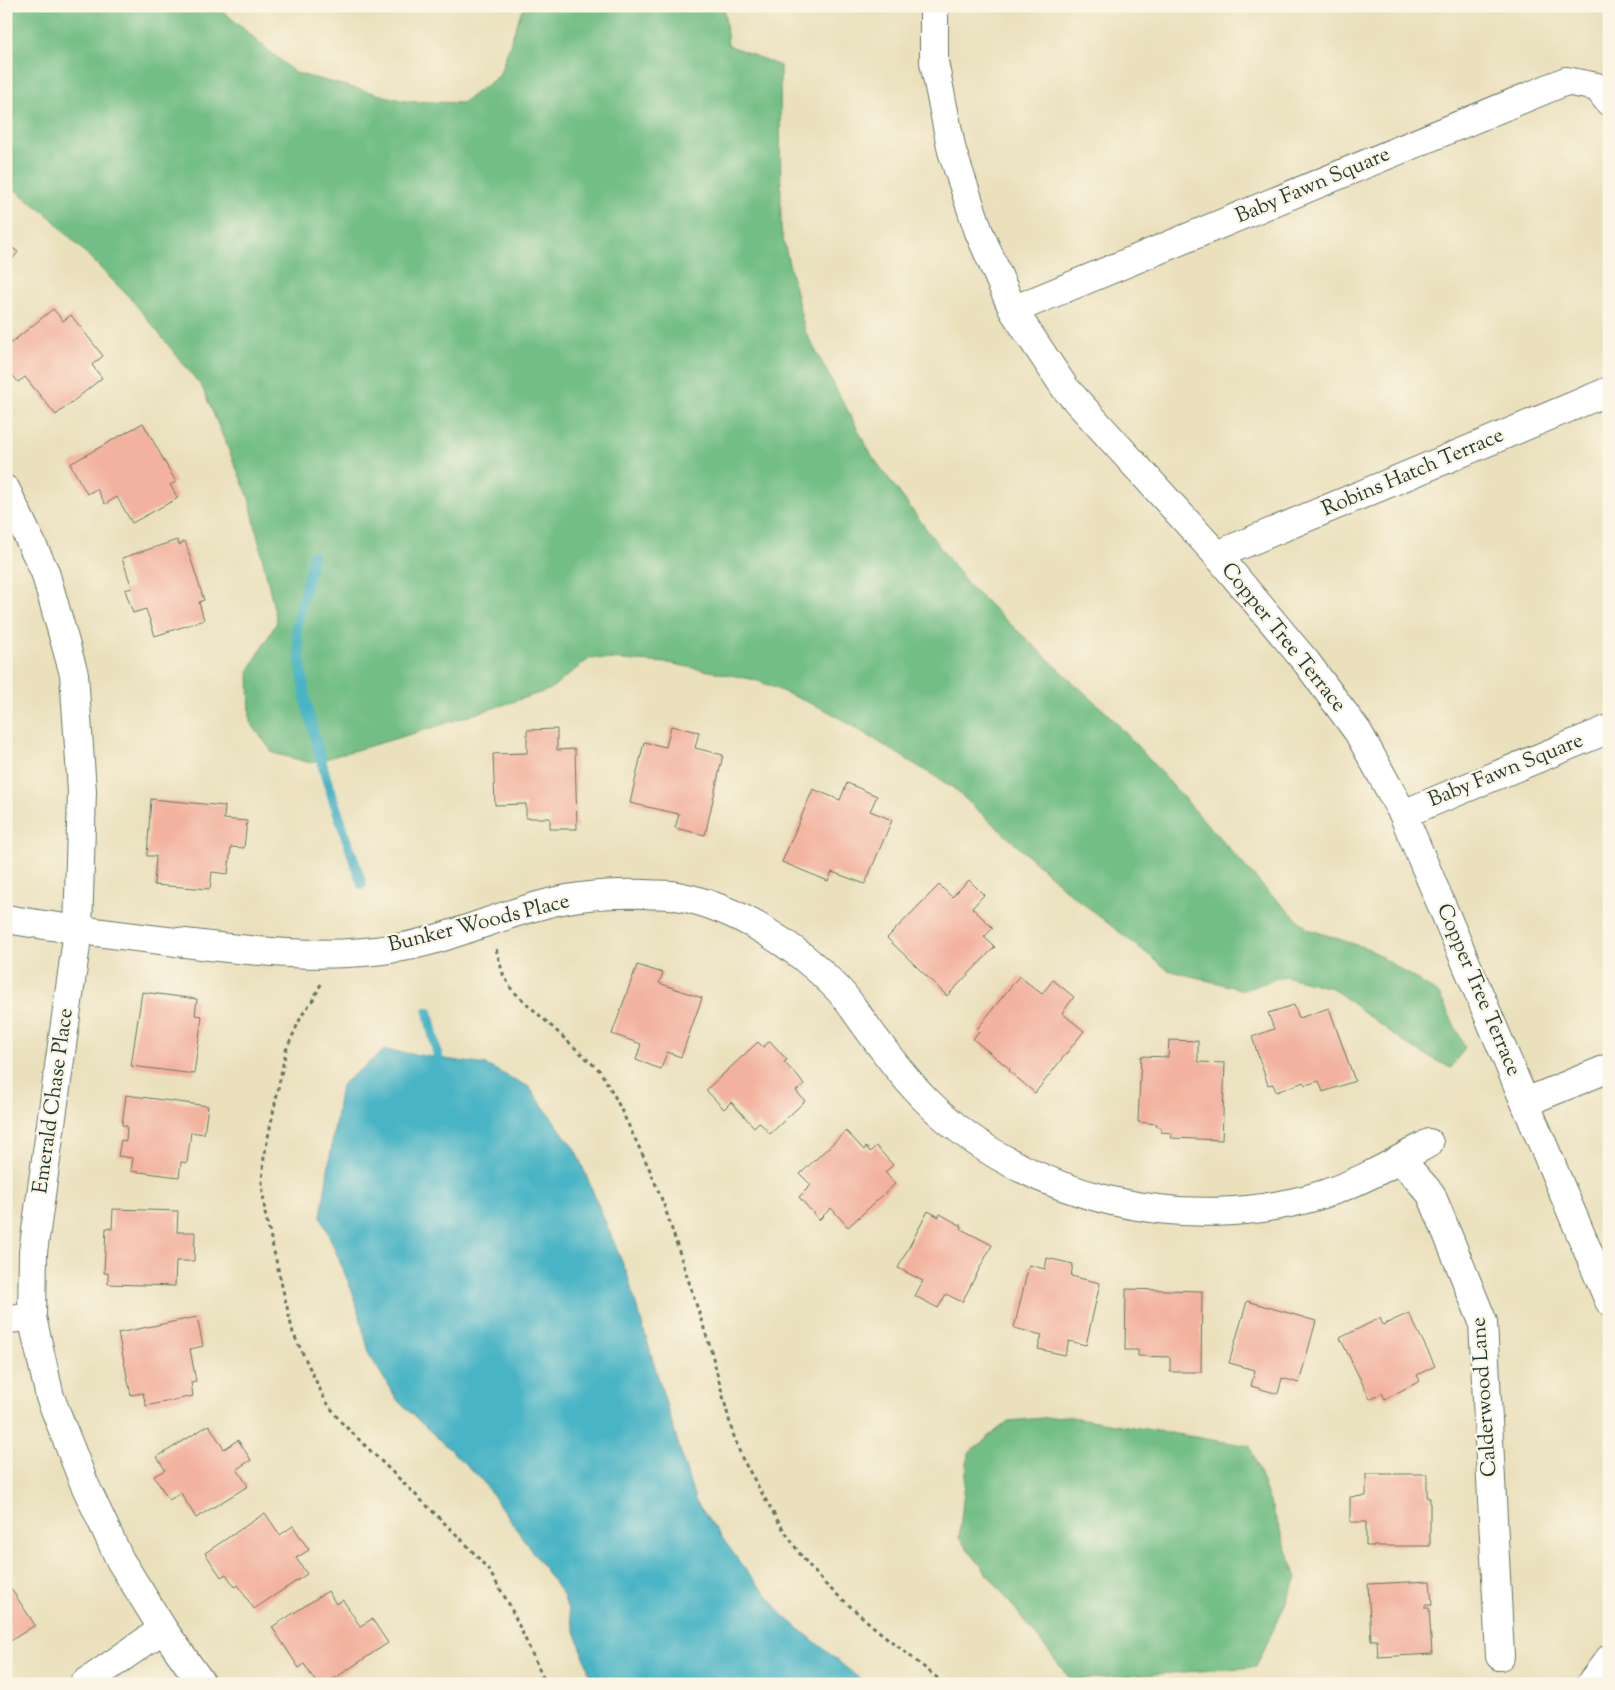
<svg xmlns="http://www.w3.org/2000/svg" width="1615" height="1690" font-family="'Sorts Mill Goudy',serif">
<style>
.forest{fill:#73be86;stroke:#497e5d}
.water{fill:#48b4c5;stroke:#34787c}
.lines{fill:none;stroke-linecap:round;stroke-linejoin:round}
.stream{stroke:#48b4c5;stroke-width:10}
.building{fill:#f2b29f}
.minor-casing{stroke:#667664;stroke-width:30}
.path{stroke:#667664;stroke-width:3;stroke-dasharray:4 4;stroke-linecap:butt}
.minor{stroke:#fff;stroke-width:28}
.labels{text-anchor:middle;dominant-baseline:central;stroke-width:4.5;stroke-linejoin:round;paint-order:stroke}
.street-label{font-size:21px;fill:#1f3d34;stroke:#fcf5e5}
</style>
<rect width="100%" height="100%" fill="#fcf5e5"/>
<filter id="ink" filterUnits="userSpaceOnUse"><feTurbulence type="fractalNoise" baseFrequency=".02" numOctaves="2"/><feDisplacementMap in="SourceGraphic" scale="10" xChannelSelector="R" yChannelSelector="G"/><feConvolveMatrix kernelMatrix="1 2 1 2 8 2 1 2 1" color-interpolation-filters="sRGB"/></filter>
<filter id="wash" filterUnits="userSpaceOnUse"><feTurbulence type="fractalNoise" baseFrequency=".0096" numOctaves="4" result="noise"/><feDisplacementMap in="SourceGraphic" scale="20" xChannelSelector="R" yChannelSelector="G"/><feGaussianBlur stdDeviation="1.12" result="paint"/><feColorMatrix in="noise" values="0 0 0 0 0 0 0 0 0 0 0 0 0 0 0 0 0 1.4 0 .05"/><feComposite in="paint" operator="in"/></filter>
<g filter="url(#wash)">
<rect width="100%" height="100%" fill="#eae0bc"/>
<path class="forest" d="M 6,6 L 217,6 L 295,73 L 405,101 L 462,103 L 499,76 L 521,12 L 527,6 L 724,6 L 728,45 L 780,66 L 781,230 L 805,331 L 872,456 L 968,585 L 1113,719 L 1268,892 L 1308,929 L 1369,949 L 1439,994 L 1465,1047 L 1451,1068 L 1409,1046 L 1332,988 L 1284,976 L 1244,990 L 1168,970 L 1073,896 L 952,787 L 828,711 L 756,680 L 668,663 L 590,658 L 549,690 L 425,730 L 311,763 L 273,753 L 250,722 L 249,670 L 277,622 L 249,498 L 202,387 L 132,300 L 49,216 L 6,183 Z
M 1065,1416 L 1250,1446 L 1297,1578 L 1256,1667 L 1071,1680 L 959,1538 L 968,1454 L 1008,1421 Z"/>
<path class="water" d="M 385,1050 L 486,1065 L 529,1087 L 576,1151 L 627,1274 L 695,1500 L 741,1564 L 785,1617 L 866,1684 L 593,1684 L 563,1595 L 481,1479 L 398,1401 L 370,1356 L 354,1296 L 321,1216 L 341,1085 Z"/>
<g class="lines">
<path class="stream" d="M 313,555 L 296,627 L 306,703 L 326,778 L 362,884
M 428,1012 L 441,1070"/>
</g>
<g id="blocks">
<path class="building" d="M 6,243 L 18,252 L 6,268 Z
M 53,309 L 63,321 L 71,315 L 103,356 L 92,365 L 102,378 L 56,415 L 25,377 L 18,382 L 6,367 L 6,347 Z
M 143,423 L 176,482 L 170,485 L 178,498 L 132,523 L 117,497 L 105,504 L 97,489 L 87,494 L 70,464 Z
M 177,540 L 179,545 L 185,541 L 204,600 L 199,602 L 204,620 L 155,636 L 146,609 L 133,613 L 125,590 L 132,588 L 122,558 Z
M 671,726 L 699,732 L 695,748 L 723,755 L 705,835 L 675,828 L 679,814 L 630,803 L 644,742 L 666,747 Z
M 557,729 L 557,750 L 575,749 L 577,829 L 550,829 L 550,818 L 526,818 L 526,804 L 495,805 L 493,754 L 527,753 L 527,730 Z
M 847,783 L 877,796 L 870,811 L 892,820 L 865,884 L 832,872 L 828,881 L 782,862 L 813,789 L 840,800 Z
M 151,799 L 225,806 L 224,819 L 247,821 L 244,848 L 231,847 L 228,874 L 212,872 L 210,889 L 154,885 L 156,856 L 147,856 Z
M 969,880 L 984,895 L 972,908 L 993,928 L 984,937 L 995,947 L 947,996 L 887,938 L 939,885 L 952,897 Z
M 637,965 L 663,973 L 659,983 L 702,998 L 681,1057 L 667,1052 L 661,1069 L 636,1060 L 641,1044 L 612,1034 Z
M 1019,976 L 1042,994 L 1053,980 L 1074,997 L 1062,1013 L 1084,1031 L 1035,1093 L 1009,1071 L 1010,1069 L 973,1039 L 979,1031 L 977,1029 Z
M 142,992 L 197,999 L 195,1015 L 202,1016 L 194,1074 L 131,1066 Z
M 1294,1005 L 1299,1018 L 1329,1008 L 1355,1081 L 1323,1092 L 1319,1081 L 1305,1085 L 1304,1082 L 1276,1092 L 1273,1084 L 1268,1085 L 1252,1037 L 1274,1029 L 1268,1013 Z
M 1169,1040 L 1198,1041 L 1198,1062 L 1225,1063 L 1222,1140 L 1171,1138 L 1172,1133 L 1161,1132 L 1161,1127 L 1157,1127 L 1157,1124 L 1138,1122 L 1141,1056 L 1168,1057 Z
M 770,1041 L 787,1060 L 784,1062 L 799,1078 L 804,1085 L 796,1091 L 805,1101 L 770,1134 L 759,1122 L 754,1127 L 731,1102 L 724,1109 L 706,1090 L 758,1042 L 763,1047 Z
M 126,1095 L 208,1106 L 204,1134 L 191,1132 L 187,1163 L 181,1162 L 179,1177 L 131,1171 L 133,1158 L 118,1156 L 121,1140 L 126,1141 L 127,1126 L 122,1125 Z
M 846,1131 L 864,1150 L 866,1147 L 870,1152 L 876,1146 L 893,1165 L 885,1172 L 895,1184 L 848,1227 L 831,1208 L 819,1220 L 799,1197 L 811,1185 L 800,1174 Z
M 113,1209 L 178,1211 L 177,1232 L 195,1232 L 194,1261 L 176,1261 L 175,1286 L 108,1284 L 108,1273 L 104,1273 L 106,1228 L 112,1229 Z
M 928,1211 L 939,1217 L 940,1214 L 962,1226 L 961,1229 L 992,1245 L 962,1302 L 946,1294 L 938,1308 L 915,1296 L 923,1281 L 898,1268 Z
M 1047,1258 L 1073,1264 L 1071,1276 L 1100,1283 L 1086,1345 L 1069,1341 L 1065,1355 L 1038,1349 L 1042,1335 L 1014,1328 L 1029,1265 L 1045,1269 Z
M 1126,1289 L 1202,1291 L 1201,1372 L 1170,1372 L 1170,1357 L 1138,1356 L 1138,1350 L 1125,1350 Z
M 1247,1301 L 1316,1321 L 1299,1383 L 1282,1378 L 1278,1394 L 1251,1386 L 1255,1370 L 1229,1363 Z
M 1409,1313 L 1435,1366 L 1417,1375 L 1420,1381 L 1385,1399 L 1382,1393 L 1370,1399 L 1340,1338 L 1380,1318 L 1383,1325 Z
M 197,1317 L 203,1346 L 190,1349 L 196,1381 L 191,1382 L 193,1396 L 146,1406 L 143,1393 L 131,1395 L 118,1333 Z
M 209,1425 L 224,1449 L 238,1440 L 251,1460 L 237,1469 L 248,1486 L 196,1518 L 181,1493 L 169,1500 L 154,1476 L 165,1470 L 157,1457 Z
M 1366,1474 L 1427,1474 L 1427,1498 L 1430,1498 L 1430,1546 L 1366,1546 L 1366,1522 L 1350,1522 L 1350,1497 L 1366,1496 Z
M 265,1513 L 280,1535 L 293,1526 L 309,1550 L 296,1558 L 307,1574 L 254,1609 L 238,1585 L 235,1587 L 226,1574 L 221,1577 L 205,1553 Z
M 6,1581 L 35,1625 L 6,1644 Z
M 1430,1581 L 1432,1605 L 1425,1605 L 1425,1608 L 1429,1608 L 1432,1654 L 1378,1657 L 1377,1640 L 1371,1640 L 1368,1584 Z
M 328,1591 L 336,1604 L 343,1600 L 360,1626 L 372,1619 L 388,1643 L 326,1684 L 317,1684 L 304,1664 L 299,1668 L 272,1627 Z"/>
</g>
</g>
<g filter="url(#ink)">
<use href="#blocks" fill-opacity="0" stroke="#667664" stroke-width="1"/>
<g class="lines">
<g class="minor-casing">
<path id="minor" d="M 934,6 L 934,62 L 952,151 L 979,232 L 1013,310 L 1065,388 L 1217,555 L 1307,663 L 1358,732 L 1403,814 L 1609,1301
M 1013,310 L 1566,81 L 1597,87 L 1609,102
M 6,490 L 45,572 L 74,674 L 82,791 L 78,931 L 33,1252 L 32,1317 L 50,1397 L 84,1483 L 120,1560 L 163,1629 L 202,1684
M 1217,555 L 1609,391
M 1403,814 L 1609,729
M 6,919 C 66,929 125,936 185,943 C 257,952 330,960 403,947 C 451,938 497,916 545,904 C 578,895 612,893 646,894 C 656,895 667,894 677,896 C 736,907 797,946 837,988 C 848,999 857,1014 866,1026 C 884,1051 903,1077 925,1099 C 1026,1201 1188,1237 1324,1194 C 1361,1182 1395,1162 1429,1143
M 1526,1102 L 1609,1068
M 1400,1159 L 1431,1194 L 1483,1322 L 1500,1656
M 6,1319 L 32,1317
M 84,1684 L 163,1629
M 1590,1684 L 1609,1659"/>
</g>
<path class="path" d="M 496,949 L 503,974 L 512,990 L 600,1071 L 614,1095 L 649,1168 L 664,1205 L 711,1350 L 732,1431 L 742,1458 L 779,1523 L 802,1557 L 825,1584 L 876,1629 L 945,1684
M 321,984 L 314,998 L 302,1015 L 286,1050 L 264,1157 L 262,1182 L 265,1213 L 293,1333 L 325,1400 L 340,1421 L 466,1544 L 488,1569 L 509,1604 L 546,1684"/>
<use href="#minor" class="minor"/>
</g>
</g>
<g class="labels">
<g class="street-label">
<text transform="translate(1313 186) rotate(-23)">Baby Fawn Square</text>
<text transform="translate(1413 473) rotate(-23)">Robins Hatch Terrace</text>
<text transform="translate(1283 638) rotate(51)">Copper Tree Terrace</text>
<text transform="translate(1506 771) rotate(-22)">Baby Fawn Square</text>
<text transform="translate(479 924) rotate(-14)">Bunker Woods Place</text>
<text transform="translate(1478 990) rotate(67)">Copper Tree Terrace</text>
<text transform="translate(54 1101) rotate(-82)">Emerald Chase Place</text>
<text transform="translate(1485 1397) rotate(-94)">Calderwood Lane</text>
</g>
</g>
<rect width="1615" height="1690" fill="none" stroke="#fcf5e5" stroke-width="25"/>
</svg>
